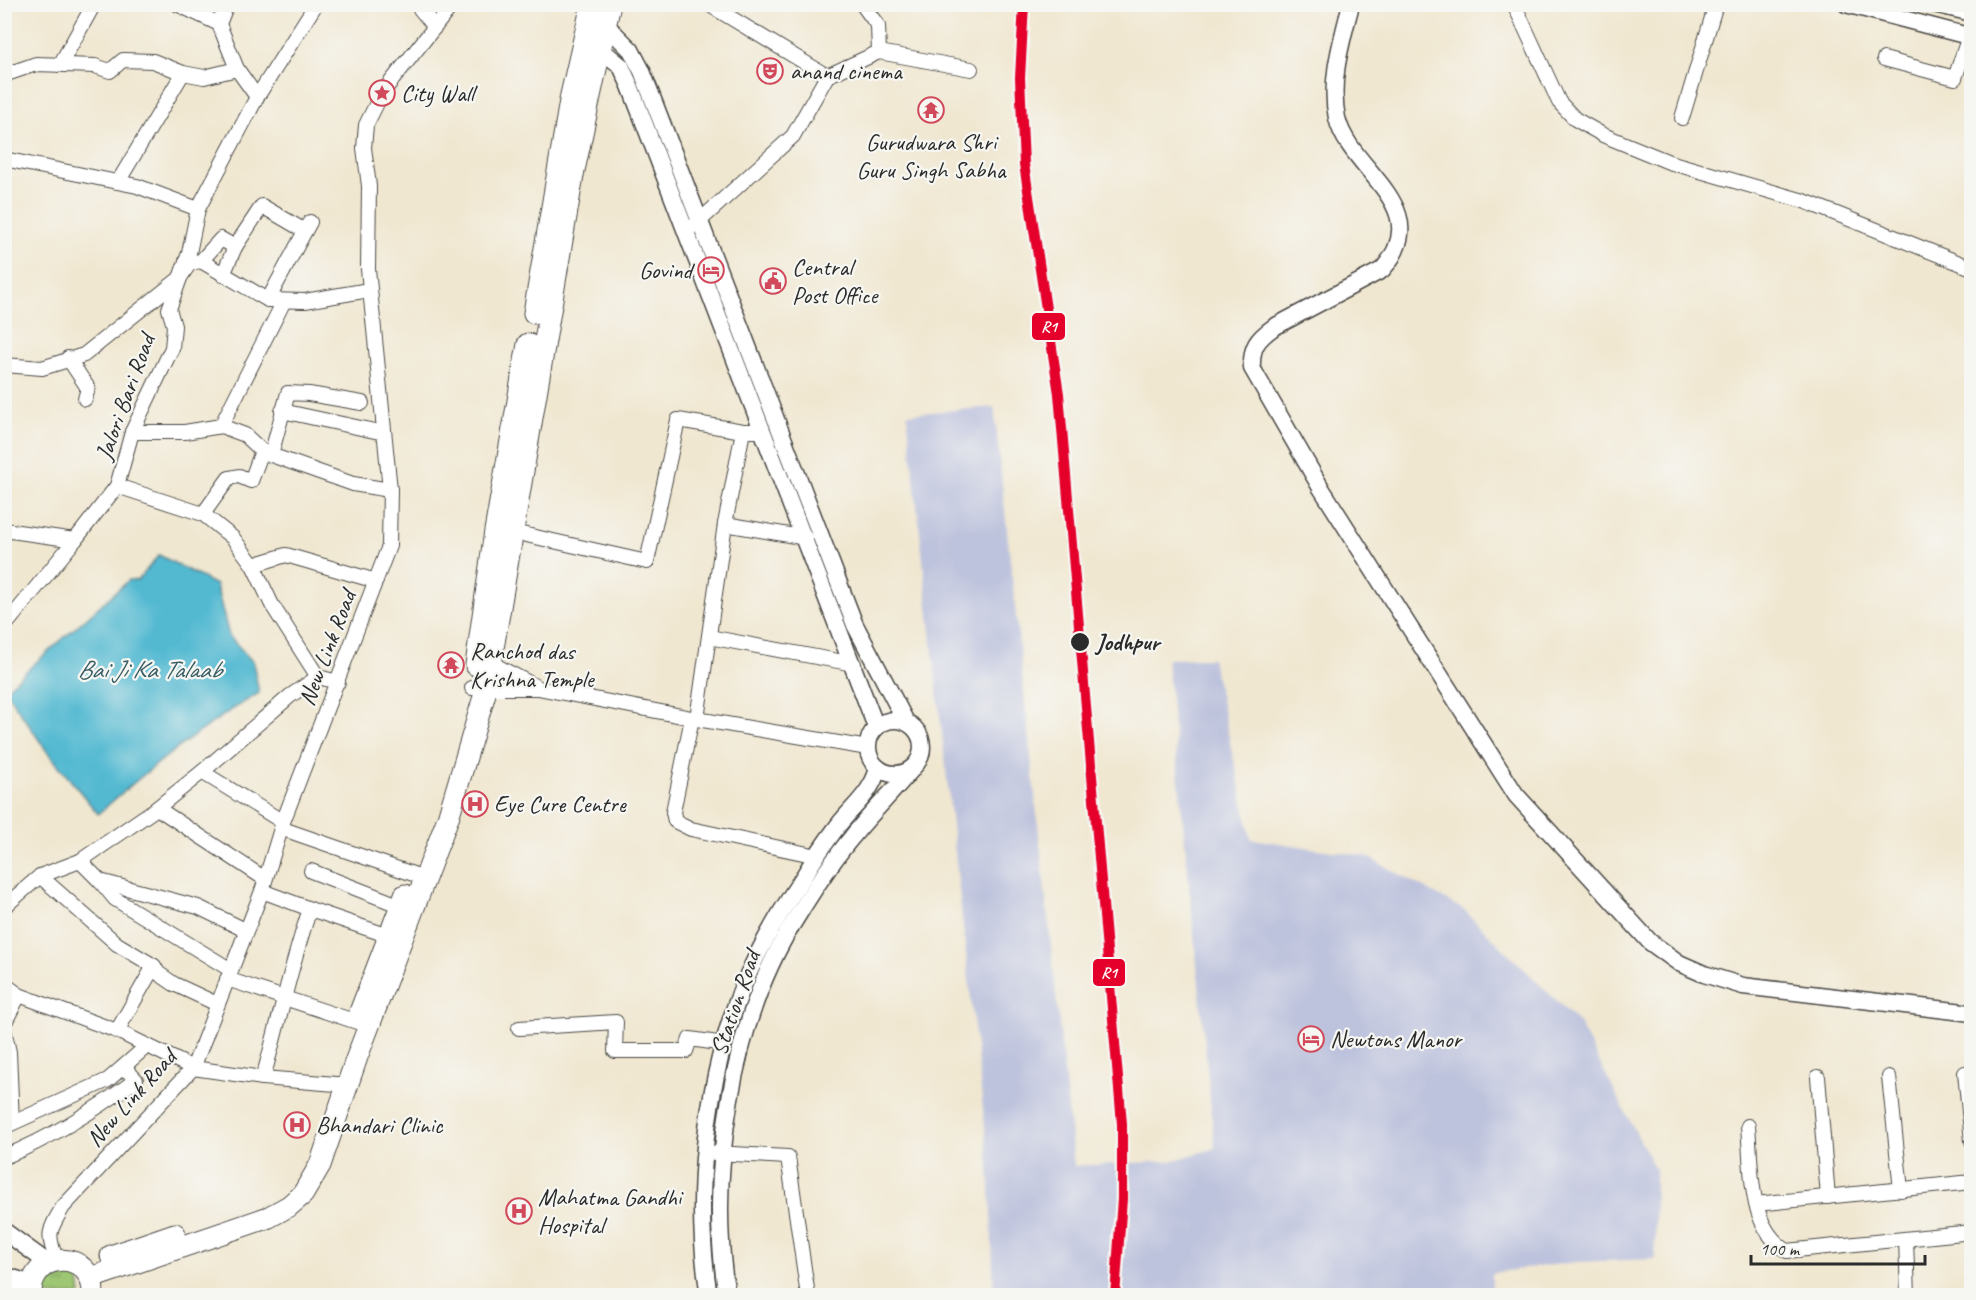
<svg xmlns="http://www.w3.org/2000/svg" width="1976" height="1300" viewBox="0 0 1976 1300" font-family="Caveat,sans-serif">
  <defs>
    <pattern id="grass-tufts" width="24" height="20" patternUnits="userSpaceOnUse" patternTransform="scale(1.5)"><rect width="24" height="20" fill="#9ec773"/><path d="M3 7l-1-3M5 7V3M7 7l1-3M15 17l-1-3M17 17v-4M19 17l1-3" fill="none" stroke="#81a25f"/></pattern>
  </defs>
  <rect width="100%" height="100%" fill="#f6f6f2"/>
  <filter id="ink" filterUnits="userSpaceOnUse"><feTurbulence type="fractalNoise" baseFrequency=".0167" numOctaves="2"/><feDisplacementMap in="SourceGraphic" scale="12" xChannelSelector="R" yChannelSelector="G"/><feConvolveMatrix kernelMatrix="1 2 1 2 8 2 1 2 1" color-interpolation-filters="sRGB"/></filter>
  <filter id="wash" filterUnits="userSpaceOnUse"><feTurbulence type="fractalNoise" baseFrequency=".008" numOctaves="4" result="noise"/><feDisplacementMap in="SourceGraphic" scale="24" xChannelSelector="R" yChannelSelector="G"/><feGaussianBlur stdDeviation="1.35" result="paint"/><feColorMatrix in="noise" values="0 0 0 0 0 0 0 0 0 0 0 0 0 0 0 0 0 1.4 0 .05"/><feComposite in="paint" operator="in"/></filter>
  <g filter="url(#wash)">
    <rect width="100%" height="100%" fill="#f0e7d0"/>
    <polygon fill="#bec3dd" points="994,407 1074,1166 1171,1161 1215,1148 1167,659 1212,658 1251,839 1366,856 1464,910 1579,1023 1655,1169 1655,1259 1576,1262 1492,1273 1492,1295 994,1295 989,1164 907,414"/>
    <polygon fill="url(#grass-tufts)" stroke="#64794f" stroke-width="1.5" points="65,1270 79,1280 81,1295 41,1296 41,1284 51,1272"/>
    <path fill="#53b9d1" stroke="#3f727e" stroke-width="1.5" d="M 159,555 L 216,585 L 229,636 L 253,662 L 259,693 C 201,727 148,769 98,814 L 46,750 L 5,690 L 129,580 L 138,580 Z"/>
  </g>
  <g filter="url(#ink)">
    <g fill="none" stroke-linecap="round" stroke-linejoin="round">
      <g stroke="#494744" stroke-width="16">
        <g id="minor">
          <polyline points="177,4 219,24"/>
          <polyline points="227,4 219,24 237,69"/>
          <polyline points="416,4 435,27"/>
          <polyline points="708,4 827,76"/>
          <polyline points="1514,4 1559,102 1575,119 1603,135 1669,162 1804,201 1972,268"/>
          <polyline points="879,52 971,69"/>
          <polyline points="1884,59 1955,78 1969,36"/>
          <polyline points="60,65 94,4"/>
          <polyline points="4,75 36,64 95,66 110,71 123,60 153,61 183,73 204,77 237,69 257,97"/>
          <polyline points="1682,118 1716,4"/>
          <polyline points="4,159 137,186 198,209"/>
          <polyline points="118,182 183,73"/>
          <polyline points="694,226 793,136 827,76 879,52 878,26 862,4"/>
          <polyline points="235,247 262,206 305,231 310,222"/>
          <polyline points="201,261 268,300 305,301 369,290"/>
          <polyline points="268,300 305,231"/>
          <polyline points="68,358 88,388 85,399"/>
          <polyline points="4,365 42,368 84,355 179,279 190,263 201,261 221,239 235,247 223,275"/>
          <polyline points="282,411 384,433"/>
          <polyline points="221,426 284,301"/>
          <polyline points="132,432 185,432 221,426 245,435 262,451 271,455 353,484 390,490"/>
          <polyline points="271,455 288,393 309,394 362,403"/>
          <polyline points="117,486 203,514 229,478 239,476 251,481 262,451"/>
          <polyline points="203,514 233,538 253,565 272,605 318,677"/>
          <polyline points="725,524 806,538"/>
          <polyline points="4,530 75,540 117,486 132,432 172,348 174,326 169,309 189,253 198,209 257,97 316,4"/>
          <polyline points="513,532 647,562 678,420 743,431 761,431"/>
          <polyline points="253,565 286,555 376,581"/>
          <polyline points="4,627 75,540"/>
          <polyline points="709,637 854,664"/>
          <polyline points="485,660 537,687"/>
          <polyline points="472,688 538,688 697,719 868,748"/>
          <polyline points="692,718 673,812 675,821 691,829 817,856"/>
          <polyline points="697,719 725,524 743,431"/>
          <polyline points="157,808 265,879"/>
          <polyline points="283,822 202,772 290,696 318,677 338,682"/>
          <polyline points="283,829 413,874"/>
          <polyline points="80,861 100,881 198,907 245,930"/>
          <polyline points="311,871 401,906"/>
          <polyline points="40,876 117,944 154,966 158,973 174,984 217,1004"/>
          <polyline points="100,881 115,899 231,970"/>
          <polyline points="262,891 310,909"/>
          <polyline points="4,907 40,876 80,861 157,808 202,772"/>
          <polyline points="227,979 357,1022"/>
          <polyline points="4,984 19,995 117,1031 193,1068 263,1078 348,1085"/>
          <polyline points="4,1024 19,995"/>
          <polyline points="519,1028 616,1022 615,1051 686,1051 690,1039 725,1044"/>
          <polyline points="4,1030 9,1052 12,1123"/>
          <polyline points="117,1031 154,966"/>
          <polyline points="1965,1073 1972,1141"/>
          <polyline points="1818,1077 1828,1197"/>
          <polyline points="1889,1077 1901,1190"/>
          <path d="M 263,1078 C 279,1022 291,964 310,909 L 389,936"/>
          <path d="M 1748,1126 C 1752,1168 1747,1226 1787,1251 L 1972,1232"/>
          <polyline points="4,1127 108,1080 147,1046"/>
          <polyline points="714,1153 788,1157 808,1296"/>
          <path d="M 4,1157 C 53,1137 94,1111 136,1080 L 124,1067"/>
          <polyline points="1756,1204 1972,1182"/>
          <polyline points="1906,1239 1908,1296"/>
          <path d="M 57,1260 C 46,1235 49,1230 63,1207 L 193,1068 L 262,891 L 283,822 L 389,546 L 390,490 L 368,269 L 369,186 L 364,148 L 366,125 L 382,93 L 453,4"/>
        </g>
      </g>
      <g stroke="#494744" stroke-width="19">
        <g id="tertiary">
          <path d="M 1351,4 C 1342,41 1329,80 1337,118 C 1349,171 1438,207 1382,270 L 1274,327 C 1257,339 1251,347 1252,368 L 1321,488 L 1516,795 L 1650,942 L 1679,963 L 1704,974 L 1743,986 L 1972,1013"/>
          <polyline points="1846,4 1972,37"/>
          <polyline points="1934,4 1972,13"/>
          <polyline points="599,18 631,50 642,71 855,625 906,722"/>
          <polyline points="592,42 621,66 630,86 876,727"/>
          <circle cx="895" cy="747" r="27"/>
          <polyline points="4,1231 48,1263"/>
          <polyline points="4,1275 32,1284"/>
          <path d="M 709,1296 C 693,1197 705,1084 741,991 C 757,951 780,912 804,876 C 814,859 825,843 837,827 C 852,807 872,793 878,768"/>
          <path d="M 727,1296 C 707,1175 731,1019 798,915 C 814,889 832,861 852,837 C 871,813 893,792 912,769"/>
        </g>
      </g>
      <g stroke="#494744" stroke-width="23">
        <g id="primary">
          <polyline points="534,313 571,95 592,4"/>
          <polyline points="476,665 495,531 528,344"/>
          <polyline points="360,1012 405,895"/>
          <polyline points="111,1256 175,1234"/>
          <polyline points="91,1278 269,1217 289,1206 303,1194 320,1165 357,1057 448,818 486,690 573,175 610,4"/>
          <polyline points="4,1290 31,1289"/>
          <path d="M 31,1296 C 29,1249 95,1248 93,1296"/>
        </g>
      </g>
      <use href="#minor" stroke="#fff" stroke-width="14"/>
      <use href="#tertiary" stroke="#fff" stroke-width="16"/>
      <use href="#primary" stroke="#fff" stroke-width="21"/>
      <g stroke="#f6f6f2" stroke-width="15">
        <polyline id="rail-1" points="1024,4 1020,78 1024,164 1059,394 1122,1124 1122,1199 1115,1296"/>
      </g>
      <use href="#rail-1" stroke="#e4002b" stroke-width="10"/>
    </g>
  </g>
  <defs>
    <g id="theatre-ring" transform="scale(1.35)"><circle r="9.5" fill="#f6f6f2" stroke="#d1495b" stroke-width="1.5"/><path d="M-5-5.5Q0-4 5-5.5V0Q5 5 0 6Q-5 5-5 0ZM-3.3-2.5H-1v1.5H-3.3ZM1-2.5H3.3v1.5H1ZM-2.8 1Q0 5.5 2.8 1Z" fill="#d1495b"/></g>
    <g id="sight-ring" transform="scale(1.35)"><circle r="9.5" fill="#f6f6f2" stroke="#d1495b" stroke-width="1.5"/><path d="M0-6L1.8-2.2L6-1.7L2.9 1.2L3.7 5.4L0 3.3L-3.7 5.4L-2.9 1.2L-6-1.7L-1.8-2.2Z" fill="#d1495b"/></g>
    <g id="temple-ring" transform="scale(1.35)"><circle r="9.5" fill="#f6f6f2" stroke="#d1495b" stroke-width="1.5"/><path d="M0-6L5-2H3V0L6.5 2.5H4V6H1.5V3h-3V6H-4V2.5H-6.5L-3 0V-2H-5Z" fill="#d1495b"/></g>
    <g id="hotel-ring" transform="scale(1.35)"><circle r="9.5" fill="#f6f6f2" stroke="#d1495b" stroke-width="1.5"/><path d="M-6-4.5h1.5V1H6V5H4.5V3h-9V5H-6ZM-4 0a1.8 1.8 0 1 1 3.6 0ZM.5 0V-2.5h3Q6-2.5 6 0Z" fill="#d1495b"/></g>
    <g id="civic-ring" transform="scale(1.35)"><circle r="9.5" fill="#f6f6f2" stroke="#d1495b" stroke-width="1.5"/><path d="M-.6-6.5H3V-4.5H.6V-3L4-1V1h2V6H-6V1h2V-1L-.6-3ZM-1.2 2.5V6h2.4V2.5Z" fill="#d1495b"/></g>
    <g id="hospital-ring" transform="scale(1.35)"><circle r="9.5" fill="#f6f6f2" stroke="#d1495b" stroke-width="1.5"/><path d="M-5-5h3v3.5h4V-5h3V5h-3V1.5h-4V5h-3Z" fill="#d1495b"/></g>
  </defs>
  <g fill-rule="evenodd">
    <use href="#theatre-ring" x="770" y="71"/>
    <use href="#sight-ring" x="382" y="93"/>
    <use href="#temple-ring" x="931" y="110"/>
    <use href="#hotel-ring" x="711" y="270"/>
    <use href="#civic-ring" x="773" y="281"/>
    <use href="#temple-ring" x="451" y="665"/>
    <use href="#hospital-ring" x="475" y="804"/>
    <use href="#hotel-ring" x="1311" y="1039"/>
    <use href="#hospital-ring" x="297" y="1125"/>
    <use href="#hospital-ring" x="519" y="1211"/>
  </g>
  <circle fill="#2b2b2b" stroke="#f6f6f2" stroke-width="2" cx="1080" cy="642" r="10"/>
  <g text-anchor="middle" stroke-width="4.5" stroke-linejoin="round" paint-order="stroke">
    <g font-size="24" fill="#2b2b2b" stroke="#f6f6f2" text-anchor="start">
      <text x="790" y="79">anand cinema</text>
      <text x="401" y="101">City Wall</text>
      <text x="931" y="150" text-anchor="middle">Gurudwara Shri<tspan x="931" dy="28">Guru Singh Sabha</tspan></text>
      <text x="792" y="275">Central<tspan x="792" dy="28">Post Office</tspan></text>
      <text x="692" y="278" text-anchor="end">Govind</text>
      <text x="470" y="659">Ranchod das<tspan x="470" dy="28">Krishna Temple</tspan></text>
      <text x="494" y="812">Eye Cure Centre</text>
      <text x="1330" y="1047">Newtons Manor</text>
      <text x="316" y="1133">Bhandari Clinic</text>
      <text x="538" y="1205">Mahatma Gandhi<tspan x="538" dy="28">Hospital</tspan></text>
    </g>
    <g font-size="24" fill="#2b2b2b" stroke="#f6f6f2">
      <text transform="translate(125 397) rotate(-70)" y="8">Jalori Bari Road</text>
      <text transform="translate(327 648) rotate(-69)" y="8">New Link Road</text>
      <text transform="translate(735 1003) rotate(-71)" y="8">Station Road</text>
      <text transform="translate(131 1098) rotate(-48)" y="8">New Link Road</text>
    </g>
    <g font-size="24" font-weight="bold" fill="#2b2b2b" stroke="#f6f6f2" text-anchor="start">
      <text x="1096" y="650">Jodhpur</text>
    </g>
    <g font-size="26" font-style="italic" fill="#395d65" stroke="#f6f6f2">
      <text x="149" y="678">Bai Ji Ka Talaab</text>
    </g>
  </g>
  <g stroke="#f6f6f2" stroke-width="2">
    <rect x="1031" y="312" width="35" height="29" rx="6" fill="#e4002b"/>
    <rect x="1092" y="958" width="34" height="29" rx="6" fill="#e4002b"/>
  </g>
  <g font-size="16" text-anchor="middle" font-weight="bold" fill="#fff">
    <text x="1049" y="332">R1</text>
    <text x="1109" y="978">R1</text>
  </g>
  <rect width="1976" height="1300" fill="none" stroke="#f6f6f2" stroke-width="24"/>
  <path d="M1751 1255v9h174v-9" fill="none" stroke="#2b2b2b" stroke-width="3"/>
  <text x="1760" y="1255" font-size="18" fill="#2b2b2b" stroke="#f6f6f2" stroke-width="4.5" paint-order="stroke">100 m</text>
</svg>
